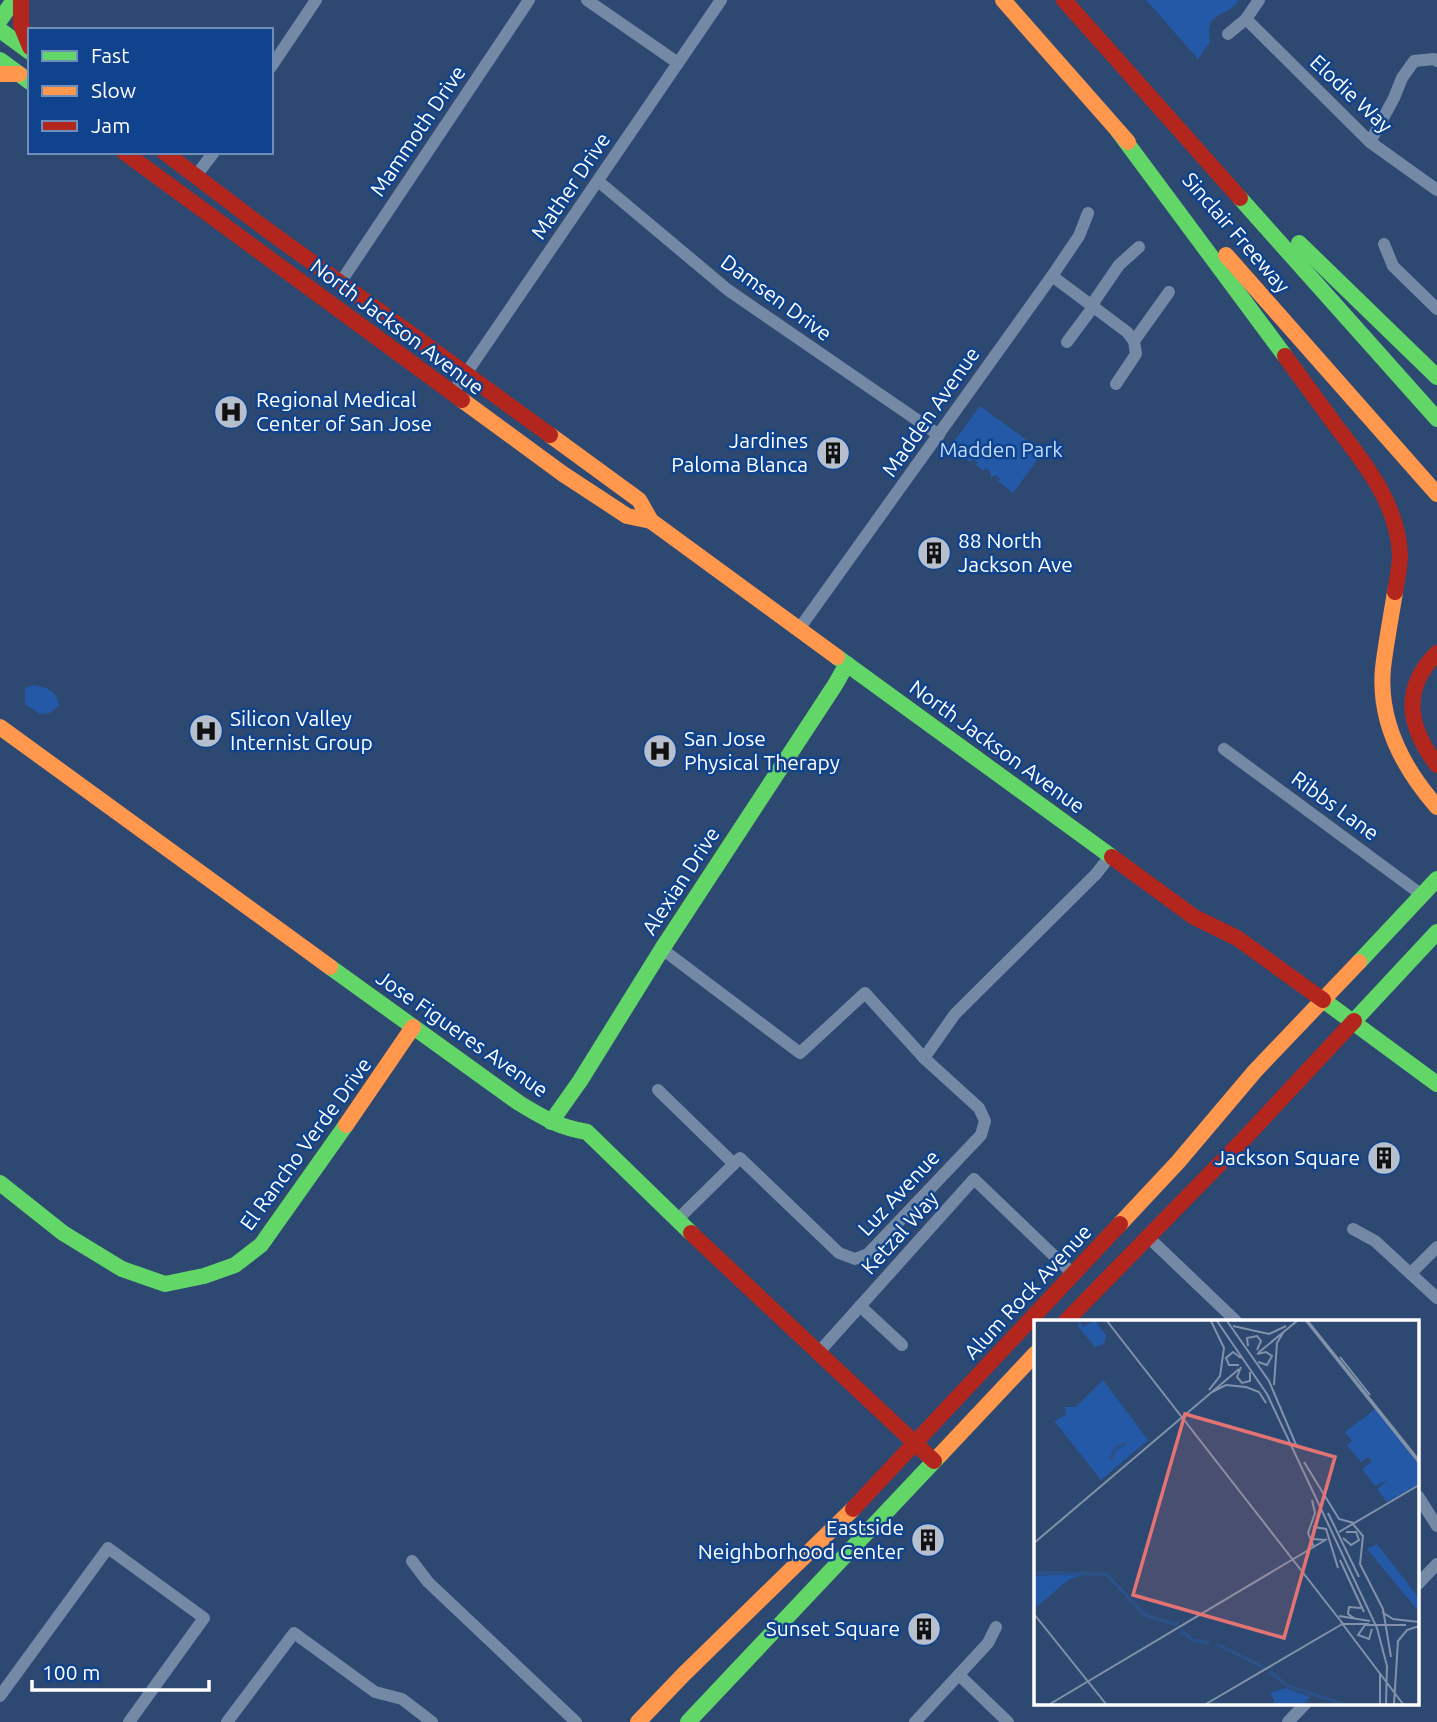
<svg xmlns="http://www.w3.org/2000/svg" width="1437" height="1722" viewBox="0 0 1437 1722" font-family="Ubuntu,sans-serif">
  <rect width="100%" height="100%" fill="#2d4971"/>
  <g fill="#2359a6">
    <path d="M 1146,0 L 1239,0 C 1225,21 1205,7 1210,42 L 1198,59 Z"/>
    <polygon points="980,406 1043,452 1013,493 998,481 1000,479 995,475 992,477 990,475 991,472 986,468 984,471 976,465 978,463 973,459 971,462 950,447"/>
    <path d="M 33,685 C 46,687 56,690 59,705 L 50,713 L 40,714 L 25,704 L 25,688 Z"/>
  </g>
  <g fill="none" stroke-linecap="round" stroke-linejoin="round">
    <g stroke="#7489a5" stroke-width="12">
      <polyline points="587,0 678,63"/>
      <polyline points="1246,19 1370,142 1437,190"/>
      <polyline points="1228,34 1246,19 1259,0"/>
      <polyline points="271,67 316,0"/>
      <polyline points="1370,142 1394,98 1402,78 1414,61 1434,59 1437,61"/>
      <polyline points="195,177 214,152"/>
      <polyline points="598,181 728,290 939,435"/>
      <polyline points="1384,244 1393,266 1437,309"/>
      <polyline points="1052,276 1127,332 1134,341 1136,354 1116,384"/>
      <polyline points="340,283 529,0"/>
      <polyline points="1134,341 1169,292"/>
      <polyline points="1067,342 1093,307 1095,300 1119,265 1139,247"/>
      <polyline points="452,394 721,0"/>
      <polyline points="799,629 1052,276 1079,236 1088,213"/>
      <polyline points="1224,749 1422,895"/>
      <polyline points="662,949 800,1053 865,993 924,1058"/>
      <polyline points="658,1090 734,1164"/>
      <polyline points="677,1220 740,1158 839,1253 855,1259 868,1254 981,1135 985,1121 979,1108 924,1058 955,1014 1096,874 1111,855"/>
      <polyline points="1353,1229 1375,1241 1437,1298"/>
      <polyline points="1147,1236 1236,1321"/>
      <polyline points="1411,1273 1437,1247"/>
      <polyline points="860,1306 902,1345"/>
      <polyline points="819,1352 974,1179 1073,1274"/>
      <polyline points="1418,1496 1437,1526"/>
      <polyline points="412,1561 428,1582 576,1722"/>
      <polyline points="1418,1584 1437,1564"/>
      <polyline points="959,1675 1008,1722"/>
      <polyline points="0,1696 108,1548 204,1618 129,1722"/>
      <polyline points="227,1722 294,1633 375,1692 402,1699 432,1722"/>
      <polyline points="915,1722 988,1643 996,1627"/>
      <polyline points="1288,1722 1306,1703"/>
    </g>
    <g stroke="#63d668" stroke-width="16">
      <polyline points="0,20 14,0"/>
      <polyline points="0,30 30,52"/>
      <polyline points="0,60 30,82"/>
      <polyline points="1118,131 1285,356"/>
      <polyline points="1240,198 1437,419"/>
      <polyline points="1299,243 1437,377"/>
      <polyline points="837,657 1112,857"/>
      <polyline points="1359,962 1437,879"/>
      <path d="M 330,967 L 519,1103 C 544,1118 558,1127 587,1132 L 691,1233"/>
      <polyline points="1323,1000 1437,1084"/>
      <polyline points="1354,1021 1437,932"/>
      <polyline points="551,1122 580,1081 662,949 835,685 847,664"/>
      <polyline points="0,1183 63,1233 122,1269 165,1284 204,1276 235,1265 261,1245 346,1125"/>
      <polyline points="688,1722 940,1455"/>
    </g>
    <g stroke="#ff974d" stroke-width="16">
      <polyline points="1003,0 1128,142"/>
      <polyline points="0,74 19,74"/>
      <polyline points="1226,255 1437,494"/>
      <polyline points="462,400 563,474 627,516 651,521"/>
      <polyline points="550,435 639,500 651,521 837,657"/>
      <path d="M 1395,592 C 1391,617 1386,643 1383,668 C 1378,721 1403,768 1437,807"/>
      <polyline points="0,727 330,967"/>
      <polyline points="346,1125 413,1027"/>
      <polyline points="1120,1224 1178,1162 1255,1071 1359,962"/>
      <polyline points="940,1455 1036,1353"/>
      <polyline points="638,1722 684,1674 853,1509"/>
    </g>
    <g stroke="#b3261e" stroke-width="16">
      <polyline points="21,0 21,25 30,47"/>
      <polyline points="1064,0 1240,198"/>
      <polyline points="124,152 462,400"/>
      <polyline points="164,152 255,221 550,435"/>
      <path d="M 1285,356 C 1302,379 1319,403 1336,426 C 1365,464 1398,504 1400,555 C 1400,567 1397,580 1395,592"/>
      <path d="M 1437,653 C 1401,689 1408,727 1437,765"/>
      <polyline points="1112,857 1194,917 1237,938 1323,1000"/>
      <polyline points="691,1233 934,1461"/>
      <polyline points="1066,1321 1243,1140 1354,1021"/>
      <polyline points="853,1509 1120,1224"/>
    </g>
  </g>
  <defs>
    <g id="hospital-disc" transform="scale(1.75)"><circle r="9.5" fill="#b6bfcd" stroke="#10438e"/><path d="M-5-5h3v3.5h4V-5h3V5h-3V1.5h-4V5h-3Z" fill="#111"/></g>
    <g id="building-disc" transform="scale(1.75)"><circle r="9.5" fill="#b6bfcd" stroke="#10438e"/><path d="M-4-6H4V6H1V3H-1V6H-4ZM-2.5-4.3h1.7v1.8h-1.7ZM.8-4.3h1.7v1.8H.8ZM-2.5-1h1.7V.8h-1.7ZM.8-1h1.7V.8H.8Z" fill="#111"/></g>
  </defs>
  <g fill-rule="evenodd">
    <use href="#hospital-disc" x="231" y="412"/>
    <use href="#building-disc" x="833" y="453"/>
    <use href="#building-disc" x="934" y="553"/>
    <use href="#hospital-disc" x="206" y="731"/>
    <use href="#hospital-disc" x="660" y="751"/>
    <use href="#building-disc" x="1384" y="1158"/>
    <use href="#building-disc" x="928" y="1540"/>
    <use href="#building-disc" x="924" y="1629"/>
  </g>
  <g text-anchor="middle" stroke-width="5" stroke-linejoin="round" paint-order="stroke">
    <g font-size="21" fill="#fff" stroke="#10438e">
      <text transform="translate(1351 94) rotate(43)" y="7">Elodie Way</text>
      <text transform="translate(418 131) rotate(-56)" y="7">Mammoth Drive</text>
      <text transform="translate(571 186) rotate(-56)" y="7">Mather Drive</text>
      <text transform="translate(1236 233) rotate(49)" y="7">Sinclair Freeway</text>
      <text transform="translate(776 298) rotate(36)" y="7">Damsen Drive</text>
      <text transform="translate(397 327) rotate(37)" y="7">North Jackson Avenue</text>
      <text transform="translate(931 412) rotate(-55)" y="7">Madden Avenue</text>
      <text transform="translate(997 747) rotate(36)" y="7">North Jackson Avenue</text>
      <text transform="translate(1335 806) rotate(36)" y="7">Ribbs Lane</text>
      <text transform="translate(681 881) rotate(-57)" y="7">Alexian Drive</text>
      <text transform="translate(462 1034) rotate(35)" y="7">Jose Figueres Avenue</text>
      <text transform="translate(306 1144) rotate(-54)" y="7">El Rancho Verde Drive</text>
      <text transform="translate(899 1193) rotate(-47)" y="7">Luz Avenue</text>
      <text transform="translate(900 1233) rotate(-48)" y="7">Ketzal Way</text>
      <text transform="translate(1028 1292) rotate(-47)" y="7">Alum Rock Avenue</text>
    </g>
    <g font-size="21" fill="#fff" stroke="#10438e" text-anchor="start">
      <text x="256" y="407">Regional Medical<tspan x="256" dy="24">Center of San Jose</tspan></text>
      <text x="808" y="448" text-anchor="end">Jardines<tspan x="808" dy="24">Paloma Blanca</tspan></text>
      <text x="958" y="548">88 North<tspan x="958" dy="24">Jackson Ave</tspan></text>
      <text x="230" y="726">Silicon Valley<tspan x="230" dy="24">Internist Group</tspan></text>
      <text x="684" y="746">San Jose<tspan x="684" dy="24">Physical Therapy</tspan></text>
      <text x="1360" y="1165" text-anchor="end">Jackson Square</text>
      <text x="904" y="1535" text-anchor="end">Eastside<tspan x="904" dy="24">Neighborhood Center</tspan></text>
      <text x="900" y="1636" text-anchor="end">Sunset Square</text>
    </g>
    <g font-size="21" fill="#c0dafd" stroke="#10438e">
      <text x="1001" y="457">Madden Park</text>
    </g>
  </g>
  <g transform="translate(1034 1320)">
    <rect width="385" height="385" fill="#2d4971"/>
    <path d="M 46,1 L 48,7 L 61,1 L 72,15 L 70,24 L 61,27 L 44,6 ZM 69,60 L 114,120 L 67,160 L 20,101 L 32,95 L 31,87 L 42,87 ZM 341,89 L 385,145 L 385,164 L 353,182 L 343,169 L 353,160 L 341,166 L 328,149 L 338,141 L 334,137 L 327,142 L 313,125 L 318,121 L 311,112 ZM 343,224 L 384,277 L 385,292 L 333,229 ZM 53,253 L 34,260 L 0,289 L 0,256 ZM 252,368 L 257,370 L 276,377 L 270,384 L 237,384 L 241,382 L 236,373 Z" fill="#2359a6"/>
    <path fill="none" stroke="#2b5188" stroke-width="3.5" d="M 76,140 L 82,128 L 92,123M 0,253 L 72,254 L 111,295 L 144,305M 147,310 L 158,320 L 176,323M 182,324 L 231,348M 235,351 L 254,366 L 309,384"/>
    <path fill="none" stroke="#8192aa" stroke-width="2" d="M 73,1 L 309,304M 183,1 L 233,74 L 343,308 L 353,346 L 352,384M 193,1 L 235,61 L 263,127M 272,1 L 385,143M 274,1 L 385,140M 199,6 L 235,14 L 252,6M 214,26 L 213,18 L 223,16 L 227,21 L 223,30M 224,33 L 263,1M 223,34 L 232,32 L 238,36 L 233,45 L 224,42M 306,37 L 336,75M 205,45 L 195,45 L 192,38 L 199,32 L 207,38M 207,47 L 203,57 L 208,63 L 216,61 L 216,52M 240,65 L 243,23 L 249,13M 175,70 L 186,56 L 190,28 L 177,1M 178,72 L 192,65 L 212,67 L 225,72 L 232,83M 270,142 L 305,199 L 320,203M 278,180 L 281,193 L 274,213 L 280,227M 294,193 L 325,257M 319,204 L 329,216 L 326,244 L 349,289 L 357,337M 305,212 L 385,165M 309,218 L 317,225 L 325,220 L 322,212 L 312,212M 291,220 L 279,219 L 280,207 L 292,209 L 304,248M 0,223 L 205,49M 306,240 L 330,292M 348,292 L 359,299 L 385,302M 0,294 L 72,384M 305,296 L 336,301M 320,298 L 314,294 L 315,287 L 327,288M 307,302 L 369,384M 309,304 L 335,304M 338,309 L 335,319 L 324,315 L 331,305 L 372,305M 16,384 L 293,219M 172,384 L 310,303M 346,384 L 346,353M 360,384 L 364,321 L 373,310 L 385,306"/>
    <path fill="#e47373" fill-opacity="0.15" stroke="#e47373" stroke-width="3.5" d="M 151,94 L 301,137 L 250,318 L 99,275 Z"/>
    <rect width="385" height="385" fill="none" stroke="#fff" stroke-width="3.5"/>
  </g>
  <rect x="28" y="28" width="245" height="126" fill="#10438e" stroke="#708ebb" stroke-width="2"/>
  <rect x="42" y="51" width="35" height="10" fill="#63d668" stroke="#708ebb" stroke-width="2"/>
  <text x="91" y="63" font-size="21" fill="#ffffff">Fast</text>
  <rect x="42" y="86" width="35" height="10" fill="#ff974d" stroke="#708ebb" stroke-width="2"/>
  <text x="91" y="98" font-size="21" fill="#ffffff">Slow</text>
  <rect x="42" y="121" width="35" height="10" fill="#b3261e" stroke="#708ebb" stroke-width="2"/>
  <text x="91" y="133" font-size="21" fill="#ffffff">Jam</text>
  <path d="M32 1680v10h177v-10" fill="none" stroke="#ffffff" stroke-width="3.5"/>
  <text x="42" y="1680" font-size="21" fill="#ffffff" stroke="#10438e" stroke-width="5" paint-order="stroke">100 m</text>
</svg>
